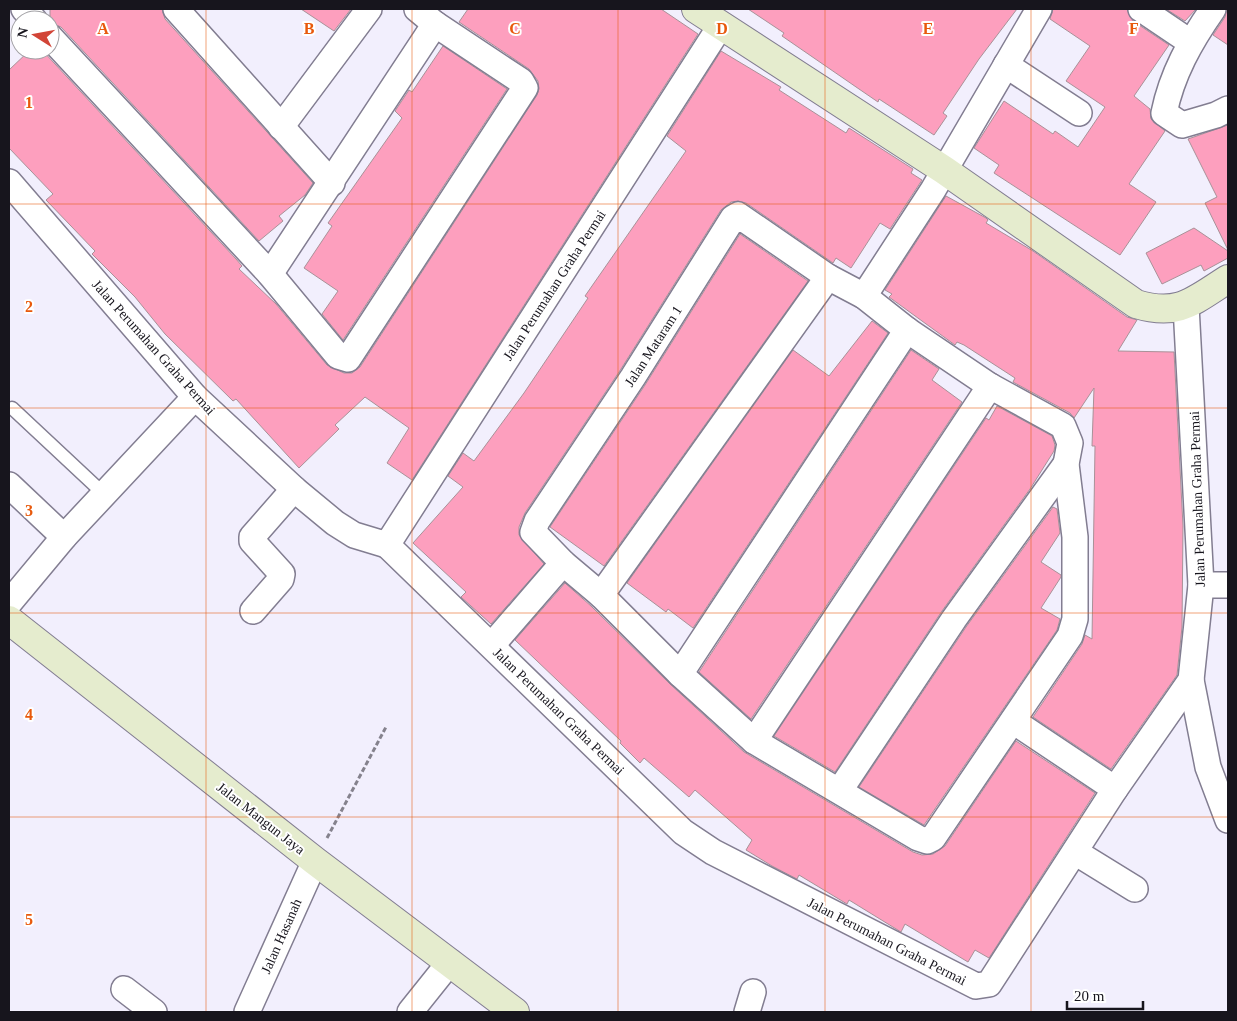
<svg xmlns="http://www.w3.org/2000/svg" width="1237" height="1021" viewBox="0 0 1237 1021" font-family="'Times New Roman',serif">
  <rect width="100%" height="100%" fill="#f2effd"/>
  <g fill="#fd9fbe" stroke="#a99198">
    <polygon points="50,9 162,9 165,19 313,183 305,195 279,216 283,221 259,241 61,27 50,23"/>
    <polygon points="301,9 351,9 334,31"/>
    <polygon points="468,9 661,9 698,34 412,480 387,463 409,428 365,397 335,425 339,429 299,468 236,399 233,401 165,334 135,297 92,254 95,251 46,200 53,194 9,148 9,70 30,50 42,50 236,259 242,266 239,269 276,304 327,365 344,373 352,373 360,367 537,95 539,89 538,81 529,69 459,22"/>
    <polygon points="748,9 1017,9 979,59 943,113 947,116 934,135 879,99 878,102 859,89 782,36 784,33"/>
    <polygon points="1053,9 1127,9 1133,21 1169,45 1134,96 1150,109 1151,119 1165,131 1129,184 1156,202 1120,255 994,173 999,165 974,148 1004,101 1053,134 1055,131 1078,147 1105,107 1066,81 1090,46 1050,19"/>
    <polygon points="1166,9 1196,9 1185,21"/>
    <polygon points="1227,9 1228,9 1228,45 1213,35 1225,17"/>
    <polygon points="443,46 507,89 343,340 322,314 338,291 304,268 332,226 328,223 402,118 395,111 409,90 412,92"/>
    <polygon points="721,51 781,87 779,90 846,133 849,128 913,169 911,173 922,180 890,229 880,223 851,268 836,258 833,263 746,203 738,201 731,202 721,210 621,369 525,513 519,527 519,535 544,564 491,624 461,597 466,592 413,543 463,487 448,476 463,453 474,461 524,393 588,298 585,296 686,151 667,136"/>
    <polygon points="1228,125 1228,250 1205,203 1217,197 1188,139"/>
    <polygon points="946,196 986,218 988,220 986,223 1033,251 1127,317 1137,320 1118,351 1174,352 1183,526 1182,627 1177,675 1111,769 1033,717 1082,644 1085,635 1092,639 1095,446 1092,446 1094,388 1074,418 1070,413 1013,382 1015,378 964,345 957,342 955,345 889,297 892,294 885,290"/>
    <polygon points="1194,228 1228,251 1228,258 1204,271 1201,265 1162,284 1146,253"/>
    <polygon points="740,234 808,281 604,566 550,527 645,385"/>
    <polygon points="872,321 888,333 693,628 668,609 666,612 627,583 793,350 829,376"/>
    <polygon points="911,350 939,369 932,380 962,402 751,719 699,672"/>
    <polygon points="997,406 1052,436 1055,445 1054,451 1030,489 942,611 835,772 774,736 986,418 989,420"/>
    <polygon points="1053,507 1057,509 1060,533 1041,562 1061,575 1061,577 1041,608 1060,619 1057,630 924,825 859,787 966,627"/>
    <polygon points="565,583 591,606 670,684 744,752 913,852 922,855 933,854 945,846 1016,741 1095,793 989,958 975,950 968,962 905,924 901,932 849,900 847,904 799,875 797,879 772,866 746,850 752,840 695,790 689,797 644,758 640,763 620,743 621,741 515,640"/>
  </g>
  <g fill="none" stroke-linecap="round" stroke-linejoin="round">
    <g stroke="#827d91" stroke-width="15">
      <polyline id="lane" points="12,408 104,494"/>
    </g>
    <g stroke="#827d91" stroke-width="28">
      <g id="street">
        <polyline points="24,9 34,20"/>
        <polyline points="176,9 332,183"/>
        <polyline points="1141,9 1190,42"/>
        <path d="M 1213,9 C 1190,42 1172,74 1164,113 L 1182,125 L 1216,115 L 1228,109"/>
        <polyline points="50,37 270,274 338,356 348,359 525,88 521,81 435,24 417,9"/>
        <polyline points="1006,65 1079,113"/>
        <polyline points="281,127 369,9"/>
        <polyline points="9,182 195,397 294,489 335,523 354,535 387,545 721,25"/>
        <polygon points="738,215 828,277 864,296 907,330 990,386 1063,426 1070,443 1066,464 1075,537 1075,619 1070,636 933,838 927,841 918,838 754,741 680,674 601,595 563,563 533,532 537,521 633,377 733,218"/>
        <polyline points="270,274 435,24"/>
        <polyline points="864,296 933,190 1039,9"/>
        <polyline points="9,485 64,537"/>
        <polyline points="387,545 683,832 713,852 976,986 989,984 1115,789 1191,680 1201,585 1186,306"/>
        <polyline points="1201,585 1228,585"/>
        <polyline points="601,595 828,277"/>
        <polyline points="9,603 64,537 195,397"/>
        <polyline points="253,611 281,579 282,574 252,541 252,537 294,489"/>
        <polyline points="492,645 563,563"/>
        <polyline points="680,674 907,330"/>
        <polyline points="1191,680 1208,767 1228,820"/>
        <polyline points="1013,721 1115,789"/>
        <polyline points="754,741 990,386"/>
        <polyline points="840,790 954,619 1066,464"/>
        <polyline points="1075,852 1135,889"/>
        <polyline points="124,989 154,1012"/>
        <polyline points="247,1012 315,861"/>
        <polyline points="410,1012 450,962"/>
        <polyline points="747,1012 753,992"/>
      </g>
    </g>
    <g stroke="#827d91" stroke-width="30">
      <g id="secondary">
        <path d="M 696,9 L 944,170 L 1136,304 C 1179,317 1193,301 1228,279"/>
        <polyline points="9,620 315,861 515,1012"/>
      </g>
    </g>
    <polyline stroke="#85828d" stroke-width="3" stroke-dasharray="5 2.5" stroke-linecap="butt" points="327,838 386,727"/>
    <use href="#lane" stroke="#fff" stroke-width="12"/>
    <use href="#street" stroke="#fff" stroke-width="25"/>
    <use href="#secondary" stroke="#e5ecce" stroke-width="28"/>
  </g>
  <path fill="none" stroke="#e8590c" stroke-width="1" stroke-opacity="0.55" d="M 206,9 L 206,1012M 412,9 L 412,1012M 618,9 L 618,1012M 825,9 L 825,1012M 1031,9 L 1031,1012M 9,204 L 1228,204M 9,408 L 1228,408M 9,613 L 1228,613M 9,817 L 1228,817"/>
  <g text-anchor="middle" stroke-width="4" stroke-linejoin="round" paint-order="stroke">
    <g font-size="14" fill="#17151d" stroke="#fff">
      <text transform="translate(554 285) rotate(-57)" y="5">Jalan Perumahan Graha Permai</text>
      <text transform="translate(653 346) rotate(-57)" y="5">Jalan Mataram 1</text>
      <text transform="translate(154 347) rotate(48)" y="5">Jalan Perumahan Graha Permai</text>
      <text transform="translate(1197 499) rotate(-92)" y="5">Jalan Perumahan Graha Permai</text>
      <text transform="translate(559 711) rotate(44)" y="5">Jalan Perumahan Graha Permai</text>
      <text transform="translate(261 818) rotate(38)" y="5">Jalan Mangun Jaya</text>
      <text transform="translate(281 936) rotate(-66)" y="5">Jalan Hasanah</text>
      <text transform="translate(887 941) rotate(27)" y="5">Jalan Perumahan Graha Permai</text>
    </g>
  </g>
  <g font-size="16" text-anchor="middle" font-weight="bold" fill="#e8590c" stroke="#fff" stroke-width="4" stroke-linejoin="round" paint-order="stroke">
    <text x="103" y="34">A</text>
    <text x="309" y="34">B</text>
    <text x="515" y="34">C</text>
    <text x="722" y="34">D</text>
    <text x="928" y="34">E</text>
    <text x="1134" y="34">F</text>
    <text x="29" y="108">1</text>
    <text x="29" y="312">2</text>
    <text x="29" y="516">3</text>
    <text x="29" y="720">4</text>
    <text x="29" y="925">5</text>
  </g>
  <rect width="1237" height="1021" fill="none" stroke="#17151d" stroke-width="20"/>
  <g transform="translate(35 35) rotate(281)"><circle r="24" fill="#ffffff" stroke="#a2a1a5"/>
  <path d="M0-4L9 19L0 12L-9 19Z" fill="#d24537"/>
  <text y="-8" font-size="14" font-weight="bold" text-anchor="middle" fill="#17151d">N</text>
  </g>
  <path d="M1067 1001v8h76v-8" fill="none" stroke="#17151d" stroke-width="2.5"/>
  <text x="1074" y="1001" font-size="15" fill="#17151d" stroke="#ffffff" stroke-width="4" paint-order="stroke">20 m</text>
</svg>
